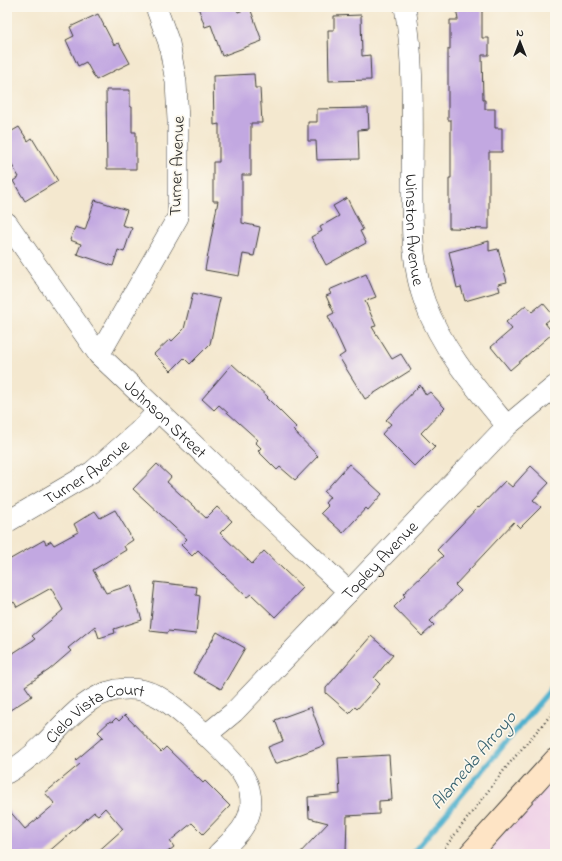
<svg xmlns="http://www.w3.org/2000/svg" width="562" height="861" viewBox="0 0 562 861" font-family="'Indie Flower',sans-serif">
  <rect width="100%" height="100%" fill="#fbf7ec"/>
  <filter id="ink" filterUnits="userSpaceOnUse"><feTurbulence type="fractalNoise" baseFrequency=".025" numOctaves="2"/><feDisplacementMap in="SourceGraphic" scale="8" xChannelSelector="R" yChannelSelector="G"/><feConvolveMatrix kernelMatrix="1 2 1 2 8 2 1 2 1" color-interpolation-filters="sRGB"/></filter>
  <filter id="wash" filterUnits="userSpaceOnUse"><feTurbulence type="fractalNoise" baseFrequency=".012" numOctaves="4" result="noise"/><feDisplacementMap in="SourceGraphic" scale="16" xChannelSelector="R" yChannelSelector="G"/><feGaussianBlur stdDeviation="0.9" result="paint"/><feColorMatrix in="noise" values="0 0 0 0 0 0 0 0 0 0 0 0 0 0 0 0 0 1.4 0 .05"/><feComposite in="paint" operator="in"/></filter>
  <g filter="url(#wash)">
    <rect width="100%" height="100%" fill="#f4e8cf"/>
    <polygon fill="#efd0e7" points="555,773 555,854 484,854"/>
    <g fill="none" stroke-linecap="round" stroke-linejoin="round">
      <polyline stroke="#4fb1ce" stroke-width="5.5" points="412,854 555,684"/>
    </g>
    <g id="blocks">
      <g fill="#c2a8e1">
        <polygon points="198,7 236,7 238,12 250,8 262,41 222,56 211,25 205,27"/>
        <polygon points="456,7 482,7 482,38 489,38 489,55 482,55 483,100 485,100 485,109 495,109 495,128 502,128 502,152 489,152 489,229 449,228 449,178 451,178 451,120 448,120 448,49 450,49 450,20 458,20"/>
        <polygon points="98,14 114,45 119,43 130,63 96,80 86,62 78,66 66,40 74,36 70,27"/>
        <polygon points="361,15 362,56 370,55 371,80 329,81 328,30 334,30 334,16"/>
        <polygon points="254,74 255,88 260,88 262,123 251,123 251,175 242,175 242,223 260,227 254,256 243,254 239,276 205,270 218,201 213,201 213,162 219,162 219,124 214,125 213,76"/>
        <polygon points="106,90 130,90 130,107 132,107 132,132 136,132 136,169 107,169"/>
        <polygon points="368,108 369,129 358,130 359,159 317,160 316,141 308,141 308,122 317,122 317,109"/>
        <polygon points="19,127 28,141 32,138 58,181 25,201 13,181 19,177 7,157 7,134"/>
        <polygon points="347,198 363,230 360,231 366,243 326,265 311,237 322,231 320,227 339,216 333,206"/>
        <polygon points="95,200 127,210 122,225 132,228 124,252 118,250 113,266 77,254 81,244 70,240 75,227 85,230"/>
        <polygon points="489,241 489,251 498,249 507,282 498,284 500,291 465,301 461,287 457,288 449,252"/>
        <polygon points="366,274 376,297 365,301 376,326 372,327 392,359 401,354 411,370 365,399 339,357 345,353 328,316 334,313 326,296 331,294 329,290"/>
        <polygon points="193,293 220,299 210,344 190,364 184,358 171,371 154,354 170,339 172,341 184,329"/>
        <polygon points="543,303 554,316 545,323 553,333 510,370 491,347 512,329 506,322 526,305 532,312"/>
        <polygon points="232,364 268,397 267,398 296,427 293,430 318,456 295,480 280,467 277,470 258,451 261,448 255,442 258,440 219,405 214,410 202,399"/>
        <polygon points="420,385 426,395 430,392 445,408 421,433 435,447 415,467 382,434 391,424 386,420"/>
        <polygon points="157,464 171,477 167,482 206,518 217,507 232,521 220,533 252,564 264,551 303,588 275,617 251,594 247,597 198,550 192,556 181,545 187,539 133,489"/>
        <polygon points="349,464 382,494 368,510 366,508 343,533 321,513 328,506 325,503 330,497 324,492"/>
        <polygon points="531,466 549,483 533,500 541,507 520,528 514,522 455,585 461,591 430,621 434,625 422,636 394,607 405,596 403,594 443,556 437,550 478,507 479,508 505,481 512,487"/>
        <polygon points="115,510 133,540 124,546 126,550 93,570 106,593 131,585 142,620 114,629 115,633 99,638 95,626 68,648 71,651 49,670 25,686 32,696 7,712 7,657 35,639 32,636 63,610 51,588 17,607 14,602 7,607 7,561 44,540 46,544 51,541 54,545 78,532 74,524 95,511 100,518"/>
        <polygon points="155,582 197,587 196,595 200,596 196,634 168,631 167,633 150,631"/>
        <polygon points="217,632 245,648 221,689 193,673"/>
        <polygon points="371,636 393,655 374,678 380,684 357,709 355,707 349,713 326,693 326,688"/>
        <polygon points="311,707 325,745 275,764 268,747 283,741 275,720"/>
        <polygon points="125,715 161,752 166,747 203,783 205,781 230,806 203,834 192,823 170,841 174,847 165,854 95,854 123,829 105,808 98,815 94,812 46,854 7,854 7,808 25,829 55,804 45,793 80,764 76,760 103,737 98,732 110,721 112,722 116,718 119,721"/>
        <polygon points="389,755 392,800 379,801 379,814 347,816 346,854 299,854 328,823 309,818 308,797 340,794 338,758"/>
      </g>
    </g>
  </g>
  <g filter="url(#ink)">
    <use href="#blocks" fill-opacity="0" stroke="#3c3b37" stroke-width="1"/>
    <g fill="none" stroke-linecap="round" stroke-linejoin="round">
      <g stroke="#3c3b37" stroke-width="22">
        <g id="street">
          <path id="s1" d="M 405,7 C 415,66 412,132 412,192 C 412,229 412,268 425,303 C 443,351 475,387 507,426"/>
          <path id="s2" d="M 7,223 L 99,355 L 349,592"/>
          <polyline points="99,355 178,217 178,121 176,82 169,43 156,7"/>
          <path id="s3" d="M 7,522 L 92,472 L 138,432 L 158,411"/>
          <path id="s4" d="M 205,736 L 234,712 L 507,426 L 555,386"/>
          <path id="s5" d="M 7,773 C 21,765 34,754 45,743 C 66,722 85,696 116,690 C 129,688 144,689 155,695 C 175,704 236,760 245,779 C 250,787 251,796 251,805 C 249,827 232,840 218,854"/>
        </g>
      </g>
      <g stroke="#3c3b37" stroke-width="24">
        <polyline id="secondary" points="470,854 555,760"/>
      </g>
      <polyline stroke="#3c3b37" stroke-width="2.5" stroke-dasharray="1 3" stroke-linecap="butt" points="440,854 508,765 555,710"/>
      <use href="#street" stroke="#fff" stroke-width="21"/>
      <use href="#secondary" stroke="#fee4c5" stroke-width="22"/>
    </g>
  </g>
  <g text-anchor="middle" stroke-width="3.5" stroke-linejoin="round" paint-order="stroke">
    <g font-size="17" fill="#1c1c1c" stroke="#fbf7ec">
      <text transform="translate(176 166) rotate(-88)" y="6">Turner Avenue</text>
      <text dy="6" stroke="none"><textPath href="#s1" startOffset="223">Winston Avenue</textPath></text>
      <text dy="6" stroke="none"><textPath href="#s2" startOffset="253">Johnson Street</textPath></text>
      <text dy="6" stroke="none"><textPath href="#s3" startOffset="94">Turner Avenue</textPath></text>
      <text dy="6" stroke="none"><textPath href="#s4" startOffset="248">Topley Avenue</textPath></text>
      <text dy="6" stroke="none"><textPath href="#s5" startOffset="110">Cielo Vista Court</textPath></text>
    </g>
    <g font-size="18" font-style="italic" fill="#335f6c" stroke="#fbf7ec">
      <text transform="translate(473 760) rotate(-50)" y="6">Alameda Arroyo</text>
    </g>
  </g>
  <rect width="562" height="861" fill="none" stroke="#fbf7ec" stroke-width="24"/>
  <g transform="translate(520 42)" stroke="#fbf7ec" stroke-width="3" paint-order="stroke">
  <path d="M0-3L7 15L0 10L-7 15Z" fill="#1c1c1c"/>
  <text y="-6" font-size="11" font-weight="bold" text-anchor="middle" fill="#1c1c1c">N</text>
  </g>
</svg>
